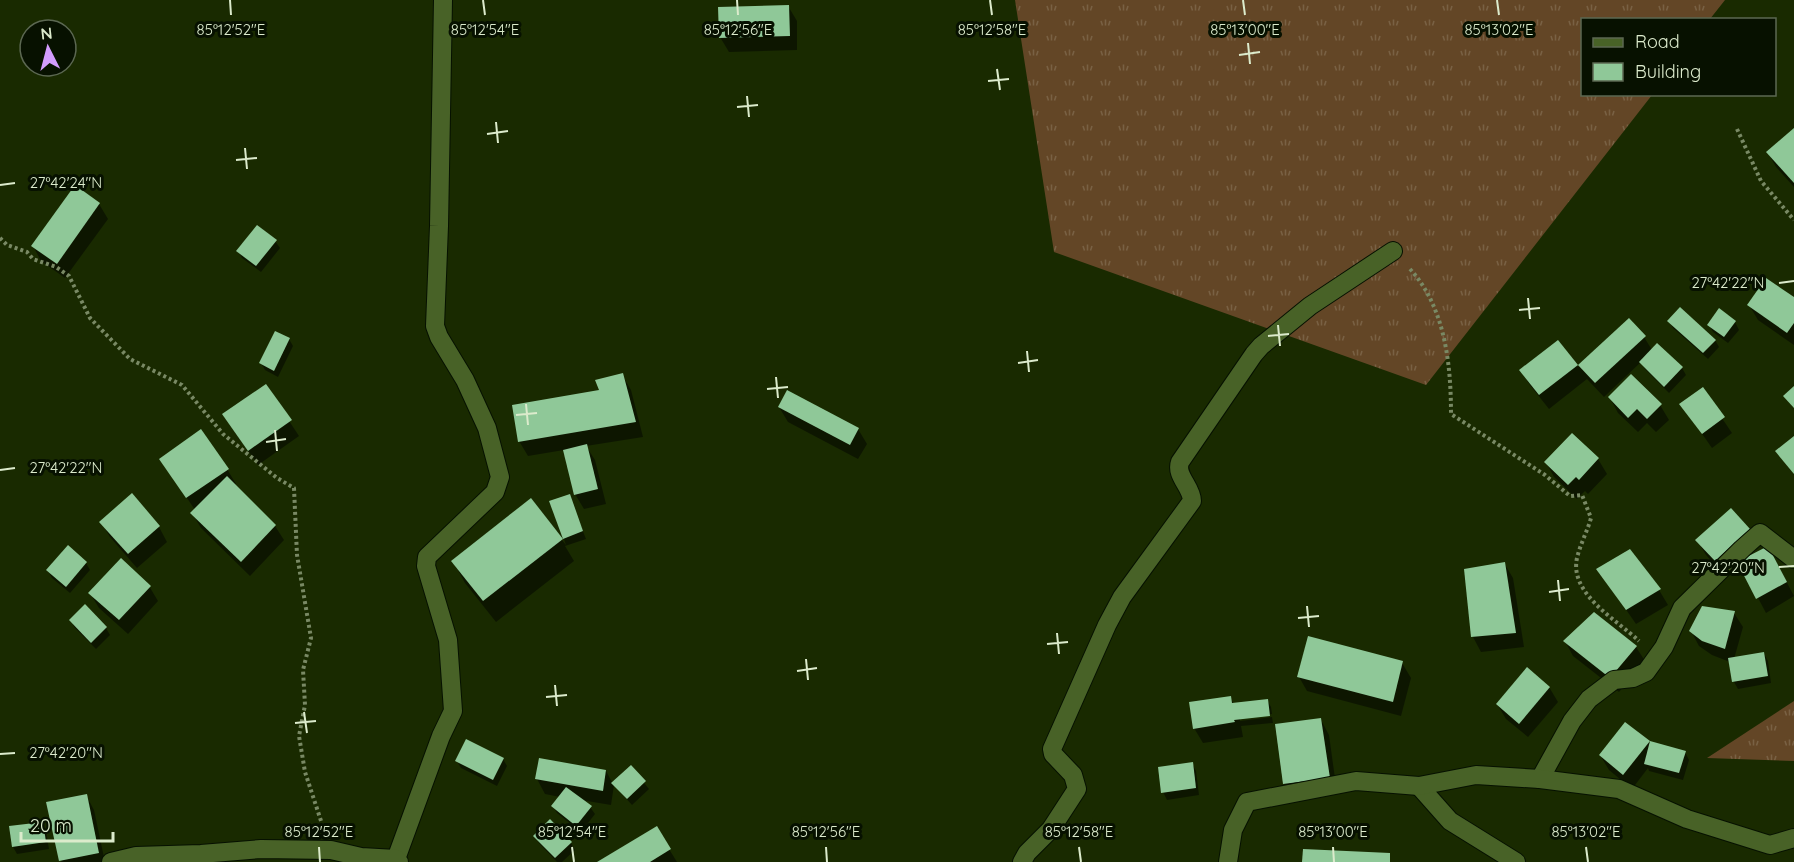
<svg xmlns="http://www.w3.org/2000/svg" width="1794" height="862" viewBox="0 0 1794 862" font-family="Quicksand,sans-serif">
  <defs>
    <pattern id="grass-tufts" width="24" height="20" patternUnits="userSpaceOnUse" patternTransform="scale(1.5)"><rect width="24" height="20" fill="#634626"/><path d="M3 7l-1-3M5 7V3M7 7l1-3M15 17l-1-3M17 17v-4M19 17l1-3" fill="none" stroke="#796144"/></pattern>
  </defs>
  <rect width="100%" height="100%" fill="#192a00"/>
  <g fill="url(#grass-tufts)">
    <polygon points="1015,0 1725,0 1710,19 1582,20 1582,94 1652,95 1426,385 1054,252"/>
    <polygon points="1794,701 1794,761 1707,758"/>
  </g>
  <g fill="#0007">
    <polygon points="788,6 797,21 797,50 729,52 720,37"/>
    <polygon points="1794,130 1794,187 1776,167 1768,153"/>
    <polygon points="75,187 99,204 108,219 65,278 41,261 33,246"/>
    <polygon points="275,241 280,248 261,272 242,258 238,251"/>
    <polygon points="1794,299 1794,345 1758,320 1749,305"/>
    <polygon points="1720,310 1735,322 1739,330 1728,343 1713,332 1709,325"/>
    <polygon points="1629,320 1644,337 1652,350 1682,368 1686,375 1669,393 1645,369 1641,362 1604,397 1587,379 1549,409 1530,385 1521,371 1558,342 1578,367"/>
    <polygon points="1669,321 1715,340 1719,347 1708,359 1673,328"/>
    <polygon points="289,339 293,346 278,377 265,370 261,363"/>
    <polygon points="622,375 631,390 643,437 586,446 595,460 606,504 584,509 575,494 564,450 528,456 519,441"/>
    <polygon points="266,386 299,436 258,465 233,429"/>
    <polygon points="1702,389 1732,433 1712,448 1681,404"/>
    <polygon points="1610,398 1660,405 1669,420 1656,432 1647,423 1638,432 1618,413"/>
    <polygon points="779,407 858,429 867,444 858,459 788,422"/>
    <polygon points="1572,435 1598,459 1607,474 1588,494 1585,491 1577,499 1554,477 1546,462"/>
    <polygon points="161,459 227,469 236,484 234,485 275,526 284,540 250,576 201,528 192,513 195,510"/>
    <polygon points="132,495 159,527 167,542 137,568 110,537 101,522"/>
    <polygon points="569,496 586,539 565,546 574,561 496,622 465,583 453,561 530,501 566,545 551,502"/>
    <polygon points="1731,510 1749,530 1758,545 1739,562 1776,562 1794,596 1766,613 1739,562 1724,575 1706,555 1697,540"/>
    <polygon points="1629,551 1659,590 1668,605 1636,624 1598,569"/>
    <polygon points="86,563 90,570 70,593 52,578 48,571"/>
    <polygon points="1504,563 1513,578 1524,647 1481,652 1473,637 1466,571"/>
    <polygon points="149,586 158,601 128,634 99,608 90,593"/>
    <polygon points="85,606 106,628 110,635 96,649 75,628 71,621"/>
    <polygon points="1734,613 1743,627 1734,659 1764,654 1768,661 1771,683 1738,689 1734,682 1730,662 1712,655 1699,646 1691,631"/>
    <polygon points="1565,641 1636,647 1645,661 1619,692 1573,656"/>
    <polygon points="1402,663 1411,678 1401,716 1307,691 1299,677"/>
    <polygon points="1549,687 1558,702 1528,737 1506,719 1497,704"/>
    <polygon points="1230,698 1234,704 1267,700 1271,707 1272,714 1240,718 1240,721 1272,717 1273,723 1241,726 1243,737 1203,743 1194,728"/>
    <polygon points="1321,720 1329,735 1337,793 1293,799 1284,784"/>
    <polygon points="1649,742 1651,745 1685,752 1689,760 1683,780 1649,771 1648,768 1632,789 1609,770 1600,755"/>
    <polygon points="503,759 507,766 497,786 461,768 457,761"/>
    <polygon points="1192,764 1196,771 1199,795 1167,800 1163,792"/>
    <polygon points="631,767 649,789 632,805 614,785 611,805 581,800 590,807 595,814 581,832 557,813 553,806 560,797 545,794 537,779 606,771 613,784"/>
    <polygon points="86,795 94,810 105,862 61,862"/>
    <polygon points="42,824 46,831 49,849 17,854 13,847"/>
    <polygon points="656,828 677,862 600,862"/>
    <polygon points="535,836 571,843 575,850 562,862 557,862 539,843"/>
  </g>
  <g fill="#8fc898">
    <polygon points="789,5 790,36 719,38 718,7"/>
    <polygon points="1794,128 1794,183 1766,152"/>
    <polygon points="75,185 100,203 57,264 31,246"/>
    <polygon points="257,225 277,240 256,266 236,251"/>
    <polygon points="1766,278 1794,297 1794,323 1787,333 1747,305"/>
    <polygon points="1680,307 1716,340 1703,353 1667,321"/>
    <polygon points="1719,308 1736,321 1724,337 1707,325"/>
    <polygon points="1629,318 1646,336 1595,383 1578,365"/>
    <polygon points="275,331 290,338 274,371 259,363"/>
    <polygon points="1558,340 1578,365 1539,395 1519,370"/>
    <polygon points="1657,343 1683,367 1664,387 1639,362"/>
    <polygon points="623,373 636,422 518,442 512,405 599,390 595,380"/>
    <polygon points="1631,374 1662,404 1647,419 1637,409 1628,418 1608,397"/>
    <polygon points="266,384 292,420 248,451 222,414"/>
    <polygon points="1794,386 1794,408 1783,396"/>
    <polygon points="1703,387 1725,417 1702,434 1679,404"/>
    <polygon points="787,390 859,428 850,445 778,407"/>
    <polygon points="201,429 229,469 186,498 159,459"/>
    <polygon points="1572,433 1599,458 1579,480 1576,477 1568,485 1544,462"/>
    <polygon points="1794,436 1794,474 1775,451"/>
    <polygon points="587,444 598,489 574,495 563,450"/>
    <polygon points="227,476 276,525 241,562 190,513"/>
    <polygon points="132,493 160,526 128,554 99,522"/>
    <polygon points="570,494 583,531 563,539 549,501"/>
    <polygon points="531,498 563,539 483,601 451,561"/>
    <polygon points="1731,508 1750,529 1715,561 1695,540"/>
    <polygon points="68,545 87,562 66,587 46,570"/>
    <polygon points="1768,546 1787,582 1756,599 1737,562"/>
    <polygon points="1630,549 1661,589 1626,610 1596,569"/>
    <polygon points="121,558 151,586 119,620 88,593"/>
    <polygon points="1505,562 1516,633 1471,637 1464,569"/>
    <polygon points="85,604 107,627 91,643 69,620"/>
    <polygon points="1702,606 1735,611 1725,649 1702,641 1689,631"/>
    <polygon points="1594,612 1637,646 1610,678 1563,641"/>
    <polygon points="1308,636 1403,661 1393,702 1297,677"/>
    <polygon points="1764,652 1768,676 1732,682 1728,658"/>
    <polygon points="1527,667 1550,687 1519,724 1496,704"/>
    <polygon points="1231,696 1232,703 1268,699 1270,716 1234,720 1235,722 1193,729 1189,702"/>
    <polygon points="1321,718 1330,778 1283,784 1275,724"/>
    <polygon points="1625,722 1650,741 1623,775 1599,755"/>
    <polygon points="466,739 504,758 493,780 455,761"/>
    <polygon points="1650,741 1686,751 1679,773 1644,764"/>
    <polygon points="539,758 606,770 603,791 535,779"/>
    <polygon points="1193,762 1196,788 1161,793 1158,767"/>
    <polygon points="631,765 646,781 627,799 611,783"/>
    <polygon points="566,787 592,806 576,826 551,806"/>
    <polygon points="87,794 99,853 59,861 46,802"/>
    <polygon points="550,819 572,842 555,858 533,836"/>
    <polygon points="43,822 46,842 12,847 9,826"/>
    <polygon points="657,826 671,849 650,862 597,862"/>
    <polygon points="1303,849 1390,853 1390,862 1302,862"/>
  </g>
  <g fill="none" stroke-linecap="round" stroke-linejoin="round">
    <g stroke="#061100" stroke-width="20">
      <g id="street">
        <polyline points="1540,779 1572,721 1589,699 1614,680 1633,678 1646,672 1664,647 1682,608 1742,549 1760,533 1794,559"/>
        <polyline points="1419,786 1450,821 1516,862"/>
        <polyline points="396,859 441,736 453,711 448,640 426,566 427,557 495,492 500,477 487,428 465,380 439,337 435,326 439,226 443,0"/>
        <path d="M 1022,862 L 1027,853 L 1051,829 L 1077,789 L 1073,775 L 1053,754 L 1052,749 L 1107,625 L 1122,597 L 1192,501 C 1192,487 1175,476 1180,462 L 1254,354 L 1261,346 L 1310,306 L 1393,251"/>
        <polyline points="1228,862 1233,830 1247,802 1356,781 1419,786 1476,775 1540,779 1619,789 1687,819 1770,845 1794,838"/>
      </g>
    </g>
    <g stroke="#061100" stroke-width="20">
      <polyline id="secondary" points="111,862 136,856 201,854 261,849 331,850 361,857 396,859 399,862"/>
    </g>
    <g stroke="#798964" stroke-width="4" stroke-dasharray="3 3" stroke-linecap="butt">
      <polyline points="1737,129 1761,181 1794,220"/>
      <polyline points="0,238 7,245 27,252 33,259 56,267 69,276 90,318 130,359 182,385 223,434 277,478 294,488 297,555 311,638 303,670 305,705 299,736 305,772 323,827"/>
      <path d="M 1410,269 C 1445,307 1451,364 1451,414 L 1545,475 L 1570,496 L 1582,495 L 1591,518 C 1587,532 1580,545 1577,558 C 1569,594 1617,620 1639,641"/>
    </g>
    <use href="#street" stroke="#486227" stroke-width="18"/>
    <use href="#secondary" stroke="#486227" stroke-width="18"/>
  </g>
  <path fill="none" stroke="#dcebcc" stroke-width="2" d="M 230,0 L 231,15M 483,0 L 485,15M 737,0 L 738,15M 990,0 L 992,15M 1243,0 L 1245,15M 1497,0 L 1499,15M 1248,43 L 1250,64M 1239,55 L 1260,52M 997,69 L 1000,90M 988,81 L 1009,79M 747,96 L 749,117M 737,107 L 758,105M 496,122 L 498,143M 487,134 L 508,131M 245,148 L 247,169M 236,160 L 257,158M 0,185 L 15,183M 1779,283 L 1794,281M 1528,298 L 1530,319M 1519,310 L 1540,308M 1278,325 L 1280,346M 1268,336 L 1289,334M 1027,351 L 1029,372M 1018,363 L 1038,360M 776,377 L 778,398M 767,389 L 788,387M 526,404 L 528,425M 516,415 L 537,413M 275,430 L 277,451M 266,442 L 286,439M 0,470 L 15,468M 1779,567 L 1794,566M 1558,580 L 1560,601M 1549,592 L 1569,589M 1307,606 L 1309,627M 1298,618 L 1319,616M 1057,633 L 1059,654M 1047,644 L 1068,642M 806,659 L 808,680M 797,671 L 817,668M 555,685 L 557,706M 546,697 L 567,695M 304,712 L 307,733M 295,723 L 316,721M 0,754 L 15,753M 319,847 L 320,862M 572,847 L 574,862M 826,847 L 827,862M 1079,847 L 1081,862M 1333,847 L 1334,862M 1586,847 L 1588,862"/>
  <g font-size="15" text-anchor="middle" fill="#dcebcc" stroke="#071100" stroke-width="6" stroke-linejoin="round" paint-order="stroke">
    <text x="231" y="35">85°12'52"E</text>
    <text x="485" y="35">85°12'54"E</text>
    <text x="738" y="35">85°12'56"E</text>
    <text x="992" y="35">85°12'58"E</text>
    <text x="1245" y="35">85°13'00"E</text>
    <text x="1499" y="35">85°13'02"E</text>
    <text x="66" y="188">27°42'24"N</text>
    <text x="1728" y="288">27°42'22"N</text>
    <text x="66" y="473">27°42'22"N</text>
    <text x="1728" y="573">27°42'20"N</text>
    <text x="66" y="758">27°42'20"N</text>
    <text x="319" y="837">85°12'52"E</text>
    <text x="572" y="837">85°12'54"E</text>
    <text x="826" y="837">85°12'56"E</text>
    <text x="1079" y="837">85°12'58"E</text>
    <text x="1333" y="837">85°13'00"E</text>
    <text x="1586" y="837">85°13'02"E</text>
  </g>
  <rect x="1581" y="18" width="195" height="78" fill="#071100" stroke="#5c6852" stroke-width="1.5"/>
  <rect x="1593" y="38" width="30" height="9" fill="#486227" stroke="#5c6852" stroke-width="1.5"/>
  <text x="1635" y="48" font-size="18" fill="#dcebcc">Road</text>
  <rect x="1593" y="63" width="30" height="18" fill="#8fc898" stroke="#5c6852" stroke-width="1.5"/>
  <text x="1635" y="78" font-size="18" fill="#dcebcc">Building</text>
  <g transform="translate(48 48) rotate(354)"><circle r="28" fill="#071100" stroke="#5c6852" stroke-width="1.5"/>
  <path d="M0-4.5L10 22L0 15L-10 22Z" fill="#d29cfd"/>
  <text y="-9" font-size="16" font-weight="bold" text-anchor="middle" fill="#dcebcc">N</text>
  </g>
  <path d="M21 832v9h92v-9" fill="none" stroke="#dcebcc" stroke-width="3"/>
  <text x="30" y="832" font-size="18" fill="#dcebcc" stroke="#071100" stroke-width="4.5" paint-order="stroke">20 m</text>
</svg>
